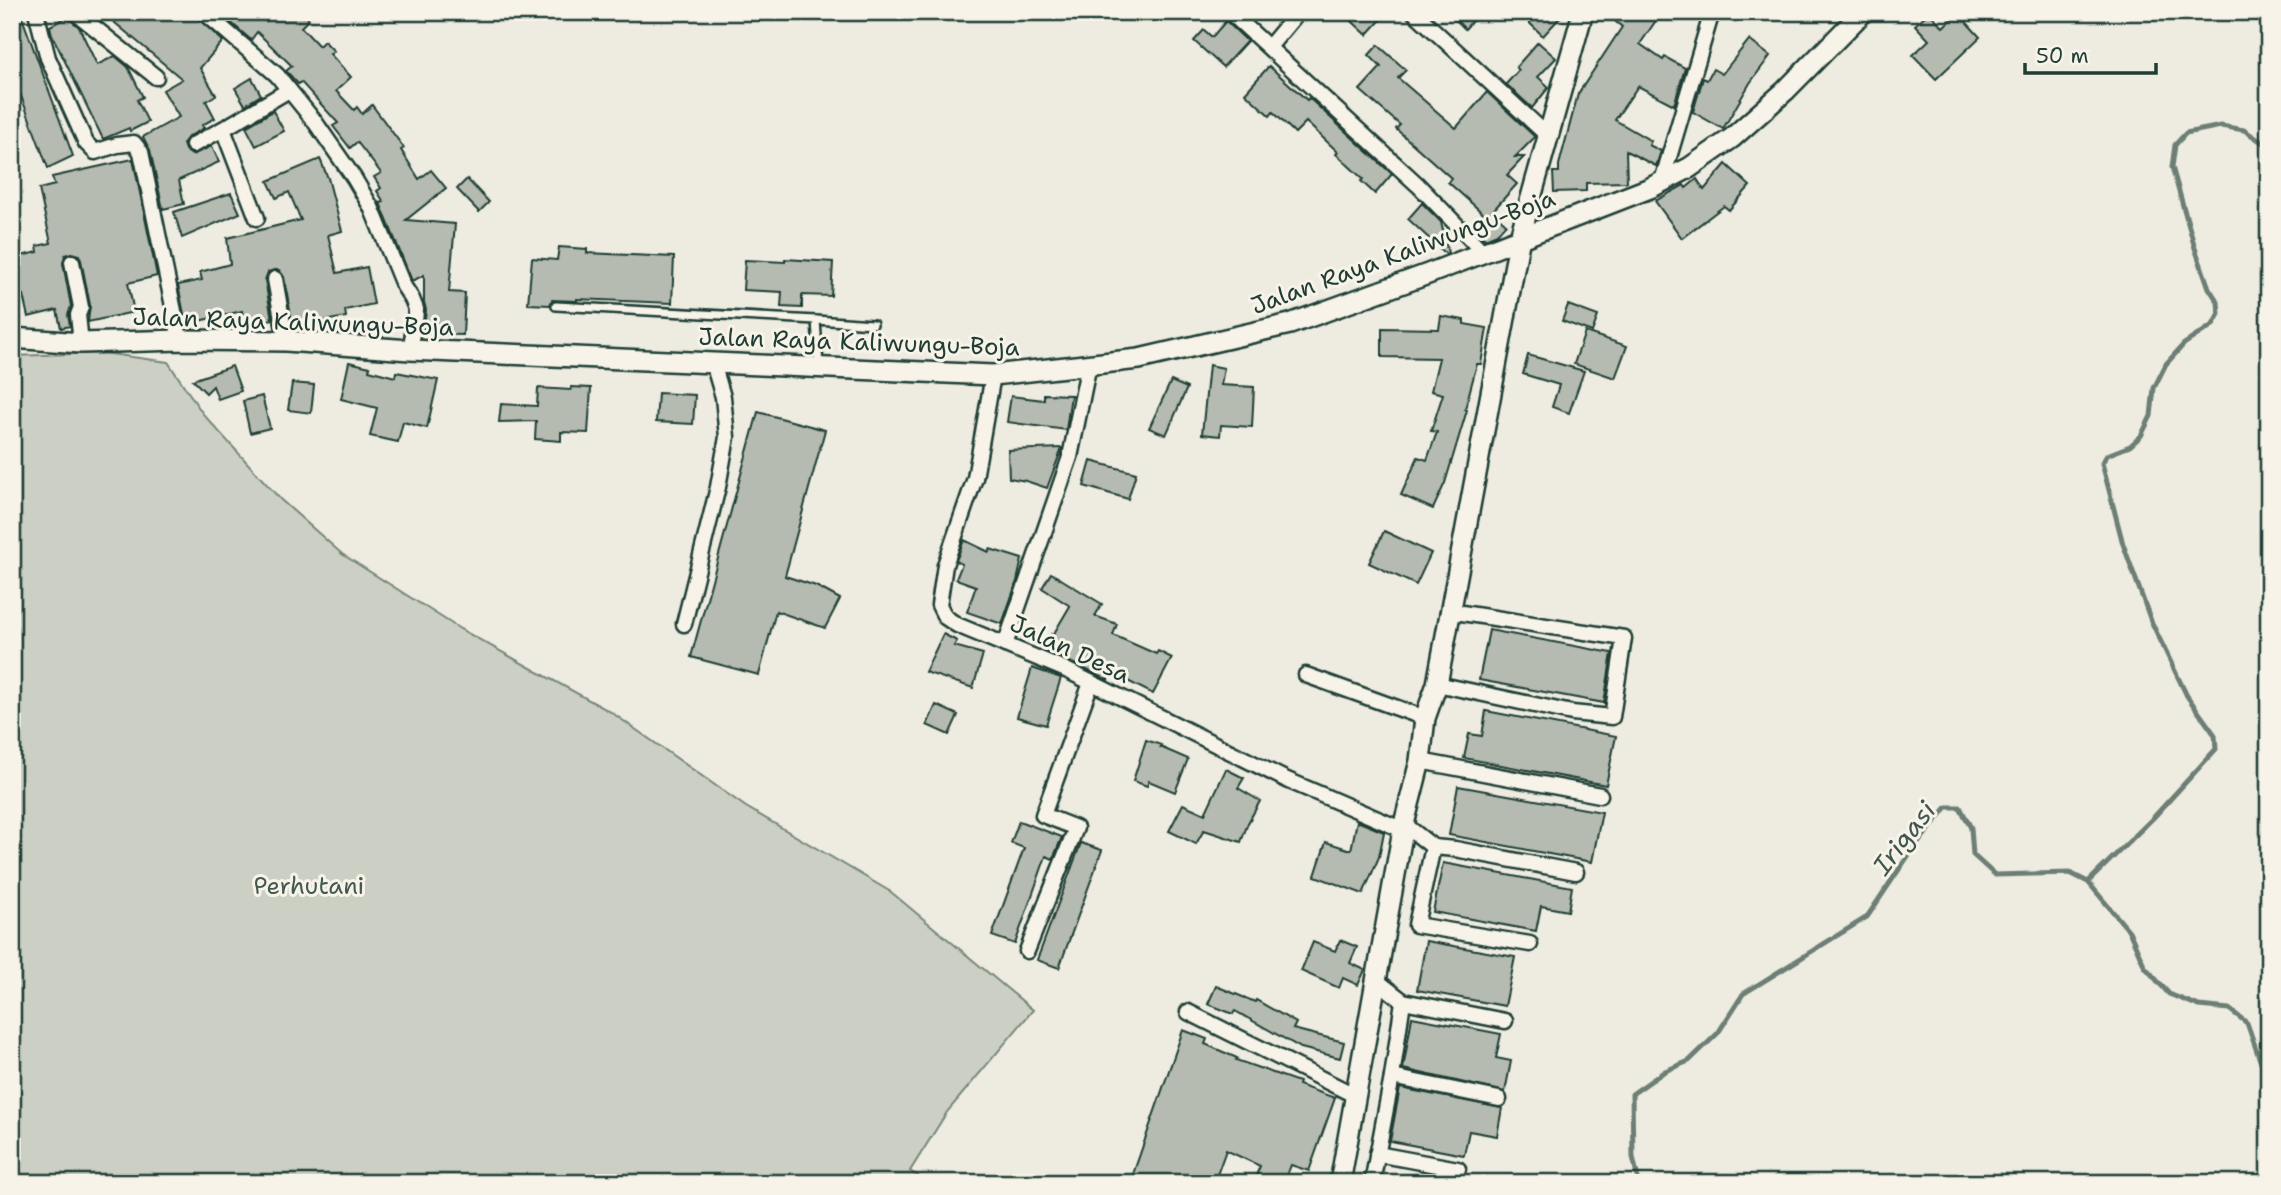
<svg xmlns="http://www.w3.org/2000/svg" width="2281" height="1195" viewBox="0 0 2281 1195" font-family="'Shantell Sans',sans-serif">
  <rect width="100%" height="100%" fill="#eeece1"/>
  <filter id="ink" filterUnits="userSpaceOnUse"><feTurbulence type="fractalNoise" baseFrequency=".0143" numOctaves="2"/><feDisplacementMap in="SourceGraphic" scale="14" xChannelSelector="R" yChannelSelector="G"/><feConvolveMatrix kernelMatrix="1 2 1 2 8 2 1 2 1" color-interpolation-filters="sRGB"/></filter>
  <g filter="url(#ink)">
    <polygon fill="#cccfc4" stroke="#76867c" stroke-width="2" points="103,353 168,362 203,414 281,500 342,554 460,629 611,712 746,807 891,892 1033,1010 947,1112 910,1171 929,1183 12,1183 12,356"/>
    <g fill="none" stroke-linecap="round" stroke-linejoin="round">
      <g stroke="#6c7e74" stroke-width="5">
        <polyline points="2266,12 2269,16"/>
        <polyline points="2088,882 2153,818 2216,749 2215,735 2187,696 2151,621 2123,544 2102,463 2107,455 2130,446 2141,436 2151,416 2154,388 2166,364 2184,344 2213,325 2219,314 2218,302 2209,288 2195,248 2172,167 2175,145 2186,133 2221,126 2244,130 2269,147"/>
        <polyline points="1639,1183 1633,1157 1632,1094 1665,1071 1689,1061 1718,1033 1743,994 1867,917 1910,853 1947,807 1960,807 1971,828 1973,855 1995,875 2070,873 2088,882 2129,931 2145,967 2169,994 2199,1006 2229,1009 2247,1023 2261,1063 2269,1070"/>
      </g>
    </g>
    <g fill="#b5bbb0" stroke="#1f3d34" stroke-width="2">
      <polygon points="12,12 20,12 73,156 48,168 12,72"/>
      <polygon points="102,12 195,12 198,19 223,41 200,68 216,95 206,101 215,118 202,125 204,128 188,137 183,144 185,150 192,155 212,146 219,162 179,180 184,204 163,209 150,150 143,137 179,117 163,90 182,79"/>
      <polygon points="219,12 303,12 309,19 301,27 319,46 324,41 334,51 330,54 351,77 336,91 354,110 357,107 362,114 372,105 404,148 401,150 419,179 431,170 446,188 406,220 455,224 449,292 465,293 463,335 423,334 426,310 424,302 424,275 412,281 380,203 384,202 377,191 381,188 374,177 381,173 357,142 350,148 333,126 338,123 301,82 298,84 288,73 286,71 292,66 257,32 251,40"/>
      <polygon points="1342,12 1388,12 1367,35"/>
      <polygon points="1448,12 1480,12 1465,29"/>
      <polygon points="1518,12 1565,12 1543,36"/>
      <polygon points="1604,12 1648,12 1657,19 1640,44 1663,60 1665,57 1685,68 1674,105 1638,86 1615,120 1651,141 1649,145 1661,151 1656,166 1626,151 1627,182 1586,183 1586,191 1554,192 1553,172 1559,172 1559,165 1578,94 1622,27"/>
      <polygon points="1929,12 1943,27 1958,13 1980,37 1936,79 1913,55 1929,40 1915,25"/>
      <polygon points="67,17 79,27 97,65 115,56 128,67 143,97 137,100 148,122 130,131 129,128 103,139 52,35 50,26"/>
      <polygon points="1226,21 1247,41 1223,67 1194,41 1204,30 1212,37"/>
      <polygon points="1749,40 1770,56 1750,83 1723,129 1693,112 1703,78 1707,80 1713,69 1722,74"/>
      <polygon points="1538,42 1556,58 1538,77 1549,87 1532,108 1506,84 1519,70 1516,67"/>
      <polygon points="1378,45 1406,70 1398,78 1456,128 1487,92 1535,137 1515,157 1524,157 1507,175 1517,184 1487,217 1448,182 1451,178 1396,129 1400,125 1360,90 1381,67 1369,55"/>
      <polygon points="1269,66 1307,100 1309,98 1392,174 1375,194 1361,181 1363,179 1336,154 1338,152 1306,122 1295,133 1273,112 1270,116 1245,93"/>
      <polygon points="252,78 261,95 245,105 235,88"/>
      <polygon points="273,111 284,131 256,146 246,127"/>
      <polygon points="133,159 157,276 128,283 134,312 88,322 90,305 81,260 79,255 71,253 65,255 63,263 71,306 68,315 70,326 61,328 57,310 28,317 23,295 12,298 12,258 38,252 37,246 51,243 39,189 55,185 52,177"/>
      <polygon points="320,159 328,178 342,231 328,235 337,273 367,267 374,304 345,310 346,317 293,327 284,277 279,270 274,270 268,272 265,280 272,319 245,328 242,311 186,324 178,285 202,280 200,272 230,264 227,238 301,220 289,192 276,198 268,181"/>
      <polygon points="1726,164 1750,186 1729,210 1724,206 1682,238 1655,201 1684,185 1686,188 1697,179 1704,190"/>
      <polygon points="467,179 489,202 479,212 457,189"/>
      <polygon points="231,193 240,213 182,238 174,212"/>
      <polygon points="1422,203 1441,222 1448,253 1446,254 1408,219"/>
      <polygon points="1496,215 1506,224 1497,234 1485,239 1479,234"/>
      <polygon points="559,247 587,249 587,253 674,257 672,303 577,299 577,301 552,300 550,305 528,304 532,258 557,260"/>
      <polygon points="785,259 833,262 831,296 802,295 802,308 781,307 782,292 743,290 745,260 785,262"/>
      <polygon points="1568,305 1598,316 1592,332 1562,321"/>
      <polygon points="1441,316 1464,320 1464,324 1487,328 1481,364 1477,364 1465,409 1467,410 1445,483 1433,509 1401,495 1418,457 1427,460 1437,432 1431,431 1443,394 1431,391 1439,358 1382,357 1382,328 1439,329"/>
      <polygon points="1585,332 1627,346 1615,378 1574,364"/>
      <polygon points="1528,355 1584,371 1569,413 1552,407 1559,385 1523,374"/>
      <polygon points="349,362 370,367 369,370 395,377 396,372 438,380 427,428 403,422 398,442 370,436 377,408 341,399"/>
      <polygon points="1209,365 1224,368 1221,385 1254,387 1252,427 1221,425 1220,436 1202,434"/>
      <polygon points="232,366 241,391 218,399 213,386 206,393 193,380"/>
      <polygon points="1171,381 1187,388 1166,435 1149,428"/>
      <polygon points="292,383 314,385 311,413 288,410"/>
      <polygon points="571,387 591,388 588,433 561,432 561,441 535,439 536,421 499,422 501,404 537,406 538,388 571,390"/>
      <polygon points="658,393 695,395 693,424 656,422"/>
      <polygon points="1044,394 1071,395 1066,430 1007,422 1011,396 1044,400"/>
      <polygon points="262,396 270,428 250,433 243,401"/>
      <polygon points="758,412 825,430 785,576 816,586 840,599 825,628 776,611 759,675 691,657"/>
      <polygon points="1062,448 1047,488 1026,481 1009,478 1008,450"/>
      <polygon points="1091,461 1136,473 1128,499 1084,486"/>
      <polygon points="1384,531 1431,553 1416,585 1369,563"/>
      <polygon points="964,540 989,552 990,549 1022,559 1017,581 1002,624 967,612 976,586 956,579 962,564 956,561"/>
      <polygon points="1051,573 1102,604 1095,616 1117,624 1113,635 1156,654 1158,651 1172,658 1153,694 1110,672 1108,680 1044,650 1051,634 1053,635 1070,606 1042,588"/>
      <polygon points="1489,630 1612,653 1604,703 1479,680"/>
      <polygon points="943,634 957,641 954,646 983,654 973,688 925,672"/>
      <polygon points="1032,668 1061,678 1046,725 1017,717"/>
      <polygon points="936,705 958,715 949,735 927,725"/>
      <polygon points="1486,711 1616,736 1606,785 1464,758 1469,734 1482,736"/>
      <polygon points="1146,740 1161,745 1160,747 1188,759 1175,792 1149,781 1147,786 1133,781"/>
      <polygon points="1226,769 1244,778 1238,788 1260,801 1248,823 1241,842 1204,830 1196,844 1169,831 1183,804 1205,814"/>
      <polygon points="1458,786 1602,812 1592,862 1449,835"/>
      <polygon points="1019,821 1062,837 1053,859 1046,856 1015,944 992,936 1024,848 1011,843"/>
      <polygon points="1357,821 1384,832 1379,857 1363,894 1315,876 1326,842 1351,850"/>
      <polygon points="1081,843 1102,850 1059,968 1037,960"/>
      <polygon points="1443,863 1572,887 1568,911 1541,906 1536,931 1433,912"/>
      <polygon points="1340,940 1357,947 1350,963 1365,970 1358,985 1343,978 1339,988 1301,971 1313,942 1335,951"/>
      <polygon points="1426,941 1515,957 1505,1006 1417,990"/>
      <polygon points="1216,986 1255,1002 1256,1000 1296,1023 1293,1029 1344,1042 1340,1058 1301,1048 1235,1011 1233,1014 1208,1004"/>
      <polygon points="1412,1017 1501,1034 1496,1058 1511,1061 1505,1092 1403,1069"/>
      <polygon points="1183,1030 1207,1039 1205,1044 1237,1058 1236,1060 1299,1082 1298,1085 1335,1098 1309,1171 1291,1165 1284,1183 1253,1183 1260,1166 1226,1150 1214,1183 1130,1183"/>
      <polygon points="1400,1088 1502,1108 1497,1136 1469,1131 1464,1155 1390,1141"/>
    </g>
    <g fill="none" stroke-linecap="round" stroke-linejoin="round">
      <g stroke="#1f3d34" stroke-width="12">
        <g id="lane">
          <polyline points="556,306 816,320 819,366"/>
          <polyline points="816,320 873,324"/>
        </g>
      </g>
      <g stroke="#1f3d34" stroke-width="19">
        <g id="street">
          <polyline points="36,12 48,58 86,143 95,152 117,145 134,143 141,152 180,340"/>
          <polyline points="75,12 156,77"/>
          <polyline points="204,12 277,75 315,122 354,178 371,207 403,285 412,299 416,309 415,323 410,350"/>
          <polyline points="1230,12 1418,185 1483,252"/>
          <polyline points="1414,12 1548,136"/>
          <polyline points="1269,47 1298,12"/>
          <polyline points="223,129 289,90"/>
          <polyline points="193,145 223,129 257,218"/>
          <polyline points="1662,181 1712,12"/>
          <polyline points="72,262 81,307 78,315 81,343"/>
          <polyline points="275,279 286,341"/>
          <polyline points="993,375 975,478 945,565 939,605 945,617 957,625 1064,669 1287,780 1403,830"/>
          <polyline points="684,624 718,487 727,437 723,397 713,363"/>
          <polyline points="1005,645 1070,457 1089,364"/>
          <polyline points="1306,675 1425,718"/>
          <polyline points="1437,684 1572,713 1612,717 1624,638 1449,611"/>
          <polyline points="1420,761 1600,795"/>
          <polyline points="1404,824 1433,847 1416,925 1530,944"/>
          <polyline points="1433,847 1455,849 1576,872"/>
          <polyline points="1027,951 1076,828 1043,815 1091,683"/>
          <polyline points="1376,980 1403,1001 1505,1021"/>
          <polyline points="1403,1001 1392,1077 1499,1099"/>
          <polyline points="1188,1012 1356,1096"/>
          <polyline points="1377,1154 1458,1169"/>
          <polyline points="1372,1183 1392,1077"/>
        </g>
      </g>
      <g stroke="#1f3d34" stroke-width="24">
        <g id="secondary">
          <polyline points="12,338 81,343 180,340 286,341 410,350 993,375 1139,359 1290,324 1428,274 1650,188 1689,168 1732,138 1785,91 1863,12"/>
          <polyline points="1340,1183 1404,824 1420,761 1425,718 1437,684 1520,237 1583,12"/>
        </g>
      </g>
      <use href="#lane" stroke="#f7f3e8" stroke-width="7"/>
      <use href="#street" stroke="#f7f3e8" stroke-width="14"/>
      <use href="#secondary" stroke="#f7f3e8" stroke-width="19"/>
    </g>
  </g>
  <g text-anchor="middle" stroke-width="6" stroke-linejoin="round" paint-order="stroke">
    <g font-size="24" fill="#1f3d34" stroke="#f7f3e8">
      <text transform="translate(1403 252) rotate(-20)" y="8">Jalan Raya Kaliwungu-Boja</text>
      <text transform="translate(293 322) rotate(2)" y="8">Jalan Raya Kaliwungu-Boja</text>
      <text transform="translate(859 342) rotate(2)" y="8">Jalan Raya Kaliwungu-Boja</text>
      <text transform="translate(1070 649) rotate(25)" y="8">Jalan Desa</text>
    </g>
    <g font-size="24" fill="#425a51" stroke="#f7f3e8">
      <text x="309" y="894">Perhutani</text>
    </g>
    <g font-size="26" font-style="italic" fill="#3f584f" stroke="#f7f3e8">
      <text transform="translate(1904 838) rotate(-52)" y="9">Irigasi</text>
    </g>
  </g>
  <rect width="2281" height="1195" fill="none" stroke="#f7f3e8" stroke-width="42"/>
  <rect x="21" y="21" width="2239" height="1153" fill="none" stroke="#1f3d34" stroke-width="2.5" filter="url(#ink)"/>
  <path d="M2025 63v10h131v-10" fill="none" stroke="#1f3d34" stroke-width="3.5"/>
  <text x="2036" y="63" font-size="21" fill="#1f3d34" stroke="#f7f3e8" stroke-width="5" paint-order="stroke">50 m</text>
</svg>
